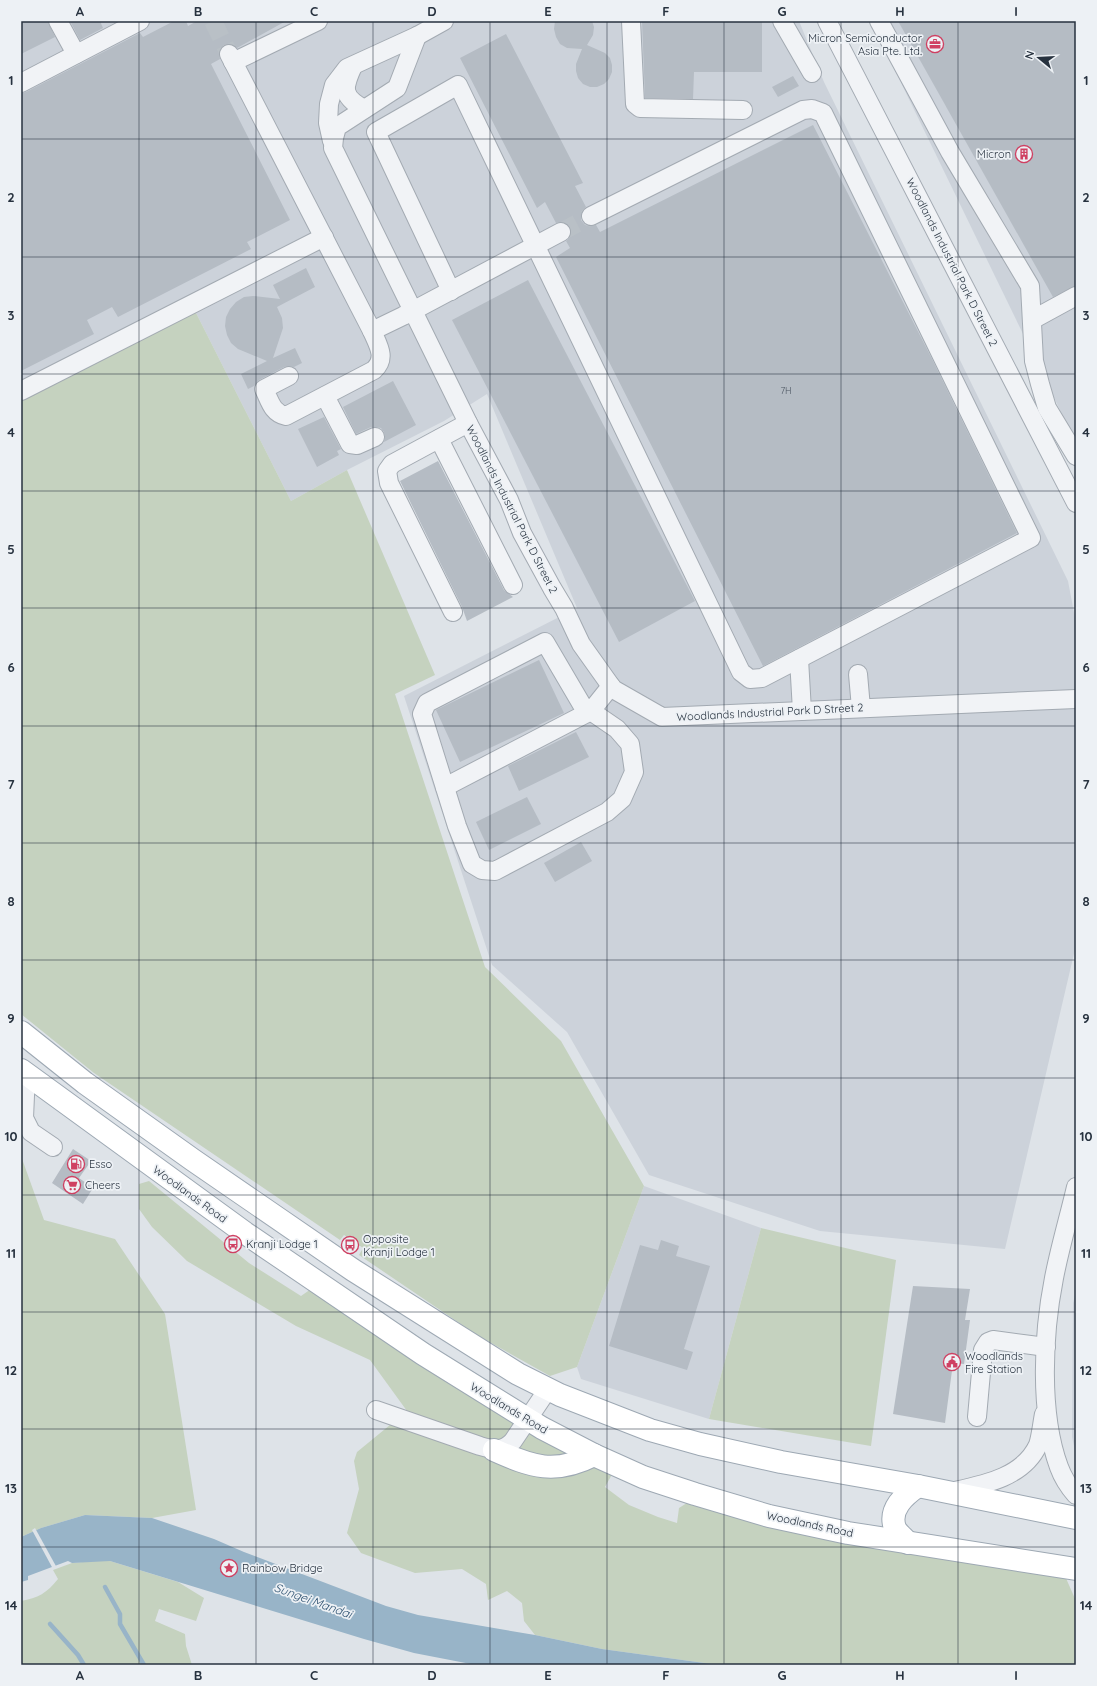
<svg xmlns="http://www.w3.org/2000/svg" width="1097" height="1686" viewBox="0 0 1097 1686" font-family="Quicksand,sans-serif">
  <rect width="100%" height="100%" fill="#dee3e8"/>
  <g fill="#ccd2da">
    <polygon points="21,21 799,21 824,82 1068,581 1076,623 1076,945 1005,1249 820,1231 649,1175 567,1032 492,965 404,696 577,608 487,394 444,421 347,470 291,501 193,307 21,394"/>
    <polygon points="871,21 1076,21 1076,443"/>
    <polygon points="644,1186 761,1228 709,1419 581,1379 577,1367"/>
    <polygon points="1076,1291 1076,1455 1072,1437 1073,1303"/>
  </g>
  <g fill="#c5d2bf">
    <polygon points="193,307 291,501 347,470 435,675 395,694 485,967 561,1041 644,1186 577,1367 550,1376 477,1335 359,1255 363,1248 344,1235 340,1240 94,1073 21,1014 21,394"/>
    <polygon points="21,1156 44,1220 115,1239 165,1314 196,1510 152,1518 85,1515 41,1528 21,1537"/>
    <polygon points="149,1181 249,1263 301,1296 311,1289 615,1469 605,1487 629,1505 658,1517 677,1523 679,1508 690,1501 1065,1576 1076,1601 1076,1665 719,1665 602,1649 535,1635 524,1621 522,1603 507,1591 488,1600 486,1584 462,1569 415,1573 361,1553 347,1533 359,1489 354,1461 357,1452 407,1411 370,1360 296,1326 187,1261 152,1227 139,1209 139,1184"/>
    <polygon points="761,1228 896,1260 871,1446 709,1419"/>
    <path d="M 94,1561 L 110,1561 L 178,1582 L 204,1598 L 196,1621 L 159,1609 L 155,1621 L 185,1634 L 186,1646 L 192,1665 L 21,1665 L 21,1601 C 38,1598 47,1593 58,1579 L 53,1570 L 72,1563 Z"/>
  </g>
  <polygon fill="#98b4c8" points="85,1515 152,1518 214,1539 244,1552 386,1606 418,1615 535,1635 602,1649 719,1665 476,1665 414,1653 364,1639 110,1561 72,1563 68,1561 28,1576 28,1580 21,1582 21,1537 41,1528"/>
  <polygon fill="#dee3e8" points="35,1528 57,1568 53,1569 32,1530"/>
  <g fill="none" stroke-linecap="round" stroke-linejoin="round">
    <g stroke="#98b4c8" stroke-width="4.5">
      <polyline points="105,1587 120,1614 120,1624 144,1665"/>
      <polyline points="50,1624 78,1655 84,1665"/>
    </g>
  </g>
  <g fill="#b5bcc4">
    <polygon points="21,21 48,21 55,37 21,54"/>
    <polygon points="70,21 100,21 103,28 80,40"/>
    <polygon points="174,21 186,21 188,26 197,21 286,21 237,48 230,44 224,45 220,49 219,53 220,59 211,64 290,220 247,242 251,249 118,317 112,307 87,320 94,334 21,371 21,93 26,92 140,33 143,37"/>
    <polygon points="555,21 592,21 594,27 593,35 587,45 605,53 610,58 612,65 612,72 609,79 604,84 597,87 590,87 583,84 578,78 576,71 576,64 582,49 567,48 560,44 556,37 554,29"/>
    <polygon points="642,21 762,21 762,72 694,72 693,99 645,98"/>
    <polygon points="898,21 1076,21 1076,286 1053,297"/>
    <polygon points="506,34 583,183 575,186 586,207 582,211 581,215 581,220 585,225 590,226 596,225 600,232 813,125 932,359 1017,533 763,666 556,257 570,248 566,241 570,237 571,232 570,227 566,223 561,222 556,223 545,202 537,208 460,58"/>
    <polygon points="793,76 799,86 778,97 772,87"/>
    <polygon points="306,268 315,287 277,307 282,318 283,328 273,358 295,348 302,363 294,367 289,366 284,367 259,380 254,386 248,389 241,374 267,361 238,349 231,343 227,335 225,326 226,317 230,309 236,302 244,297 253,296 280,299 273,285"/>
    <polygon points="528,280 695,601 619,642 452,320"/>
    <polygon points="393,381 416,425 384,442 385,438 384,432 381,428 376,427 371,427 356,434 343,407"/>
    <polygon points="324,417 341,449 337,451 339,455 317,467 298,429"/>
    <polygon points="438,461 504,590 513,597 467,621 462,607 400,481"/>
    <polygon points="539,660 564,713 460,762 436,710"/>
    <polygon points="576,732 589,757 519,791 508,766"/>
    <polygon points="527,797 541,824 489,850 476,822"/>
    <polygon points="581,842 592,861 555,882 544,863"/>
    <polygon points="73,1149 91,1161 79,1178 93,1188 83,1204 52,1183"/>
    <polygon points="661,1240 679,1246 676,1256 710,1266 684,1349 693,1352 687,1370 609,1346 640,1245 658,1250"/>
    <polygon points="913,1286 970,1289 965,1320 970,1320 964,1364 953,1363 945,1423 893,1414"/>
  </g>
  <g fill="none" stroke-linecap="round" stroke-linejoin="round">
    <g stroke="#b9c0c6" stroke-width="18" stroke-dasharray="18 9" stroke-linecap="butt">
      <polyline points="213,21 229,54"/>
      <polyline points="561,232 591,216"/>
    </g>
    <g stroke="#a3aab2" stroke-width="20">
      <g id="minor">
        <polyline points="58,21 76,54"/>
        <polyline points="631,21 635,104 640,108 743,110"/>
        <polyline points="782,21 812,73"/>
        <polyline points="827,21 1076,503"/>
        <polyline points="879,21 950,152 1030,286 1034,361 1040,384 1047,408 1076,456"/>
        <polyline points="417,36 397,88 337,127 334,138 333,148 468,423 509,500 522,533 552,588 564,608 581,644 613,689 662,717 1076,699"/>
        <path d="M 229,54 L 372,331 C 378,345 387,358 374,370 L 286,416 C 272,413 270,401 264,389 L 289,376"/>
        <polyline points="233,62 318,21"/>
        <path d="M 353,66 C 343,88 341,96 364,109"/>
        <polyline points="21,83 140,21"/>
        <polyline points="332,141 328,123 329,104 334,85 347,68 417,36 444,21"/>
        <polyline points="451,291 376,132 458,85 741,672 750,679 762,678 1031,538 823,113 812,109 803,110 591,216"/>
        <polyline points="1032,320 1076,296"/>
        <polyline points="372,331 403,316 561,232"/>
        <polyline points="21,391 324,237"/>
        <polyline points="325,396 350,444 357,445 375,437"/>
        <polyline points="439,439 513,585"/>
        <polyline points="453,612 389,483 387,471 392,464 468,423"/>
        <polygon points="545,642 582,705 617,729 630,744 634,772 622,799 607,812 495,871 482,870 472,864 457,826 422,714 427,703"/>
        <polyline points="799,659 802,711"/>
        <polyline points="858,674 861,708"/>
        <polyline points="445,787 591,711 611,686"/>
        <polyline points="26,1073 24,1118 31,1132 53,1147"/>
        <path d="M 1076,1187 C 1069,1217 1060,1247 1054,1278 C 1043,1334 1039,1413 1059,1467 C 1063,1478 1069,1487 1076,1495"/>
        <path d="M 376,1410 L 480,1446 C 493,1450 503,1452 513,1441 L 548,1389"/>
        <polyline points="977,1417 983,1350 988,1342 993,1340 1046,1347"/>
        <path d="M 950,1492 C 982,1485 1023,1478 1038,1445 C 1041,1436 1042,1424 1044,1414"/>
      </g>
    </g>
    <g stroke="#9da8b3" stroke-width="24">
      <g id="major">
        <polyline points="21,1032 85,1083 193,1160 353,1270 518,1374 560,1395 650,1430 700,1444 781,1462 918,1486 1076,1518"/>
        <polyline points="21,1070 245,1233 423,1354 542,1428 594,1455 643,1477 695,1494 769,1516 848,1533 1076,1569"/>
        <path d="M 494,1450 C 532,1467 555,1475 594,1455"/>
        <path d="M 908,1543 C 904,1538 897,1533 895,1528 C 888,1509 905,1495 918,1486"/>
      </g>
    </g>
    <use href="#minor" stroke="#f1f3f6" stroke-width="18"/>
    <use href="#major" stroke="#fff" stroke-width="22"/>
  </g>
  <path fill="none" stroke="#27323f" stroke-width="1" stroke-opacity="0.55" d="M 139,21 L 139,1665M 256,21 L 256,1665M 373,21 L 373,1665M 490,21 L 490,1665M 607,21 L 607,1665M 724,21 L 724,1665M 841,21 L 841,1665M 958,21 L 958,1665M 21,139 L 1076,139M 21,257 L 1076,257M 21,374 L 1076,374M 21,491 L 1076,491M 21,608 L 1076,608M 21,726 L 1076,726M 21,843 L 1076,843M 21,960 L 1076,960M 21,1078 L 1076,1078M 21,1195 L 1076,1195M 21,1312 L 1076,1312M 21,1429 L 1076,1429M 21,1547 L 1076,1547"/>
  <defs>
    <g id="office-ring" transform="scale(0.9)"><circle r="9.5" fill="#edf1f5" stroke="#cf4062" stroke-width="1.5"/><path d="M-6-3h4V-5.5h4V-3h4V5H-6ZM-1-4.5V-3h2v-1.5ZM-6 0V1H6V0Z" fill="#cf4062"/></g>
    <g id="building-ring" transform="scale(0.9)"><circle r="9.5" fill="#edf1f5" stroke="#cf4062" stroke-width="1.5"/><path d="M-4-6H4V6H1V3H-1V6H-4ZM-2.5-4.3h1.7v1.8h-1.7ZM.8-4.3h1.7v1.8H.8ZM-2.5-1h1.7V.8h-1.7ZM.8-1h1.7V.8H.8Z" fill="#cf4062"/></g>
    <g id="fuel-ring" transform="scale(0.9)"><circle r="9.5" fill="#edf1f5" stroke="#cf4062" stroke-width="1.5"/><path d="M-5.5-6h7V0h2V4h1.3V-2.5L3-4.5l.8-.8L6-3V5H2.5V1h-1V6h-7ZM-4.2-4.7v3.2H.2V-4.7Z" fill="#cf4062"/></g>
    <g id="supermarket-ring" transform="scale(0.9)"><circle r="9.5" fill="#edf1f5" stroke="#cf4062" stroke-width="1.5"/><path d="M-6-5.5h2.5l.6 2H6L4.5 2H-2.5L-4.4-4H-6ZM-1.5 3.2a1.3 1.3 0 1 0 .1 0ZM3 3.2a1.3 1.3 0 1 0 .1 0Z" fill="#cf4062"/></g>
    <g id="bus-ring" transform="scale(0.9)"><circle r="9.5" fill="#edf1f5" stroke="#cf4062" stroke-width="1.5"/><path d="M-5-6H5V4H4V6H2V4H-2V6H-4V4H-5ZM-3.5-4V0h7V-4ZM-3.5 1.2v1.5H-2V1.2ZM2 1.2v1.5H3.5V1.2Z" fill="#cf4062"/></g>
    <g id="civic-ring" transform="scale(0.9)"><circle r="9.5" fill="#edf1f5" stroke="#cf4062" stroke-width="1.5"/><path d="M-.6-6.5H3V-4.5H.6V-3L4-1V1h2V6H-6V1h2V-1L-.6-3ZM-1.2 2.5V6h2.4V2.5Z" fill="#cf4062"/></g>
    <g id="sight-ring" transform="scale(0.9)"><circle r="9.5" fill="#edf1f5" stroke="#cf4062" stroke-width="1.5"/><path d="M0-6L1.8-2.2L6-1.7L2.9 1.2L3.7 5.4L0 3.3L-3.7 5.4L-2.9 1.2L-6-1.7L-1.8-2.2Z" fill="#cf4062"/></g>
  </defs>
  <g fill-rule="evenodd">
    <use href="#office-ring" x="935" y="44"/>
    <use href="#building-ring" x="1024" y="154"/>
    <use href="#fuel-ring" x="76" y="1164"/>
    <use href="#supermarket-ring" x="72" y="1185"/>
    <use href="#bus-ring" x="233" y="1244"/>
    <use href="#bus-ring" x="350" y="1245"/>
    <use href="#civic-ring" x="952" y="1362"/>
    <use href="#sight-ring" x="229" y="1568"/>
  </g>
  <g text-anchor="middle" stroke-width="3.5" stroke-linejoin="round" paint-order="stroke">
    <g font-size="9" fill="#4a5460">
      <text x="786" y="394">7H</text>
    </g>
    <g font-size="11" fill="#27323f" stroke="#edf1f5" text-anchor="start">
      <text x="922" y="42" text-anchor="end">Micron Semiconductor<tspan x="922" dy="13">Asia Pte. Ltd.</tspan></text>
      <text x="1011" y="158" text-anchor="end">Micron</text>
      <text x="89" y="1168">Esso</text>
      <text x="85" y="1189">Cheers</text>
      <text x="363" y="1243">Opposite<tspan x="363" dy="13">Kranji Lodge 1</tspan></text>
      <text x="246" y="1248">Kranji Lodge 1</text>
      <text x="965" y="1360">Woodlands<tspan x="965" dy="13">Fire Station</tspan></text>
      <text x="242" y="1572">Rainbow Bridge</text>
    </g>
    <g font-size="11" fill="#27323f" stroke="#edf1f5">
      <text transform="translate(952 262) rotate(63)" y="4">Woodlands Industrial Park D Street 2</text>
      <text transform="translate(512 509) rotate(63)" y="4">Woodlands Industrial Park D Street 2</text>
      <text transform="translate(770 712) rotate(-3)" y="4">Woodlands Industrial Park D Street 2</text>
      <text transform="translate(190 1194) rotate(36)" y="4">Woodlands Road</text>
      <text transform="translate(509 1408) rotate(31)" y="4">Woodlands Road</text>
      <text transform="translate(810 1524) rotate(12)" y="4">Woodlands Road</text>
    </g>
    <g font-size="12" font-style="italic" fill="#315473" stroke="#edf1f5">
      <text transform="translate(313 1601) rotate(20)" y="4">Sungei Mandai</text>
    </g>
  </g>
  <rect width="1097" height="1686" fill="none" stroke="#edf1f5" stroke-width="44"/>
  <g transform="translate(1039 58) rotate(288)" stroke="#edf1f5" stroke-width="3" paint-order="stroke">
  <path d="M0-3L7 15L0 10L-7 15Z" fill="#27323f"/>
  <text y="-6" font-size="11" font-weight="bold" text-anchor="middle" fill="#27323f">N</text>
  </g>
  <rect x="22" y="22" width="1053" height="1642" fill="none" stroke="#27323f" stroke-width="1.5"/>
  <g font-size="13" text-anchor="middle" font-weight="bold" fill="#27323f">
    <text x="80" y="16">A</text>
    <text x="198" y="16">B</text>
    <text x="314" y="16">C</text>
    <text x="432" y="16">D</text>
    <text x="548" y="16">E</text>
    <text x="666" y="16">F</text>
    <text x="782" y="16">G</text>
    <text x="900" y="16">H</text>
    <text x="1016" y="16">I</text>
    <text x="11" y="85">1</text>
    <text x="1086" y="85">1</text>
    <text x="11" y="202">2</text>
    <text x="1086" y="202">2</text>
    <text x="11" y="320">3</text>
    <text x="1086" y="320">3</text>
    <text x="11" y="437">4</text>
    <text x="1086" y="437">4</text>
    <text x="11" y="554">5</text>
    <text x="1086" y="554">5</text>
    <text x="11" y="672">6</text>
    <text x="1086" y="672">6</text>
    <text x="11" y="789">7</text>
    <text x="1086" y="789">7</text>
    <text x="11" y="906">8</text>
    <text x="1086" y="906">8</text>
    <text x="11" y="1023">9</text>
    <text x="1086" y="1023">9</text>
    <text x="11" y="1141">10</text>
    <text x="1086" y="1141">10</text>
    <text x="11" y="1258">11</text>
    <text x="1086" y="1258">11</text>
    <text x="11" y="1375">12</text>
    <text x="1086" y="1375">12</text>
    <text x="11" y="1493">13</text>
    <text x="1086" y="1493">13</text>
    <text x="11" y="1610">14</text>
    <text x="1086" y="1610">14</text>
    <text x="80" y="1680">A</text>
    <text x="198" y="1680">B</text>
    <text x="314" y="1680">C</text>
    <text x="432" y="1680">D</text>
    <text x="548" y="1680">E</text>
    <text x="666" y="1680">F</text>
    <text x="782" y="1680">G</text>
    <text x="900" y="1680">H</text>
    <text x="1016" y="1680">I</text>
  </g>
</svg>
